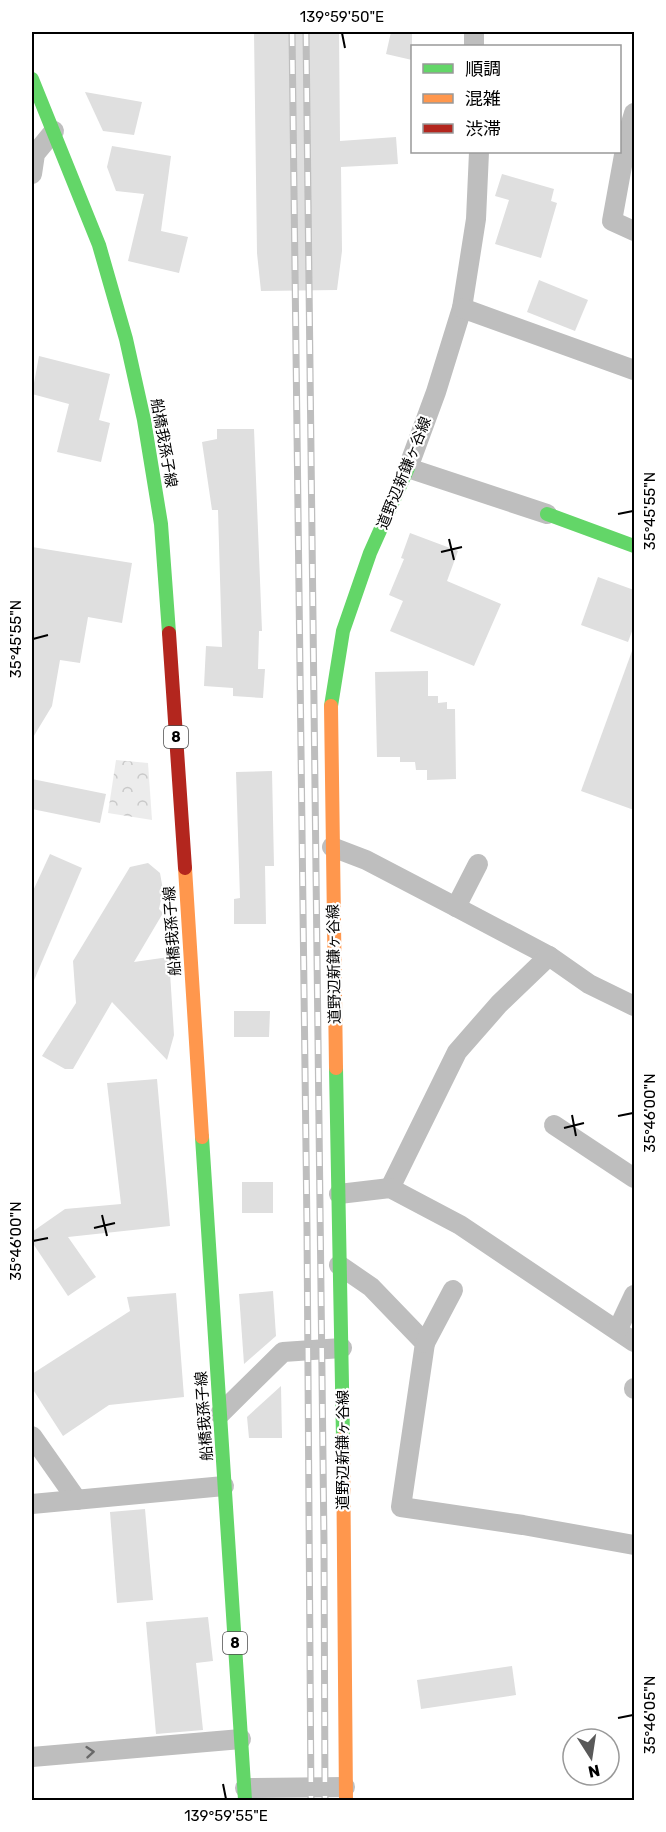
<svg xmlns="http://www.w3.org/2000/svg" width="666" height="1832" viewBox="0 0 666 1832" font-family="Rubik,'Noto Sans JP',sans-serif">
  <defs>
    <pattern id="park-crowns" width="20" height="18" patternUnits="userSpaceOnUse" patternTransform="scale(1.5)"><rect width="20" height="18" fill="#ececec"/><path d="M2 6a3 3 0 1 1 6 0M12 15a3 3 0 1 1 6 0" fill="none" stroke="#c9c9c9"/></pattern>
  </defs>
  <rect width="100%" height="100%" fill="#fff"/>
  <polygon fill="url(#park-crowns)" points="116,760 148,763 152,820 108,813"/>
  <g fill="#dfdfdf">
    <polygon points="254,32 339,32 340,141 396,137 398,164 341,167 342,251 337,290 261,291 257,253"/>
    <polygon points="391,32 412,32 412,60 386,54"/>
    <polygon points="85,92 142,102 134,135 103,131"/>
    <polygon points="112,146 171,156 161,231 188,237 179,273 128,261 144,194 116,191 107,167"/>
    <polygon points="502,174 554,189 551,201 557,203 541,258 495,244 509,200 495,196"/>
    <polygon points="539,280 588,300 575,331 527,312"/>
    <polygon points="39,356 110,374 99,420 110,423 101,462 57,452 69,404 32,394"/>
    <polygon points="217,429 254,429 262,631 259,631 258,669 265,669 263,698 233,696 233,688 204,686 206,646 222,647 218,510 212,510 202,442 217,439"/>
    <polygon points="410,533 458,551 447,581 501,604 474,666 390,631 403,601 389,595 404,559 401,558"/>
    <polygon points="32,547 132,563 122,623 88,617 80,663 60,660 52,706 32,739"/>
    <polygon points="598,577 634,590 634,626 628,642 581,625"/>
    <polygon points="632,651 634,651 634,810 581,791"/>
    <polygon points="428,671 428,696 438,696 438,703 447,702 447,709 455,709 456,779 427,780 427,770 416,770 415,762 400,762 400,757 377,757 375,672"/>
    <polygon points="272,771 274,866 265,866 266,924 234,924 234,899 240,898 236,772"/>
    <polygon points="32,779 106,794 100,823 32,809"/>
    <polygon points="50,854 82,868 32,985 32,893"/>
    <polygon points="148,863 160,873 163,890 159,909 163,913 134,962 169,957 174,1035 167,1060 112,1002 73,1069 65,1069 42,1056 76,1003 73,961 130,867"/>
    <polygon points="234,1011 270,1011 269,1037 234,1037"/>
    <polygon points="157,1079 170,1226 68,1237 96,1277 68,1296 32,1242 32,1232 65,1209 121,1204 107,1083"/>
    <rect x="242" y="1182" width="31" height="31"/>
    <polygon points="273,1291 276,1336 244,1364 239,1294"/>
    <polygon points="176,1293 184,1397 109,1405 63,1436 32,1388 32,1374 130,1311 127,1297"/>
    <polygon points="281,1386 282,1438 249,1438 247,1417"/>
    <polygon points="145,1509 153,1600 117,1603 110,1512"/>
    <polygon points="208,1617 213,1661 196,1663 203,1730 156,1734 146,1622"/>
    <polygon points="512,1666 516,1695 421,1709 417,1680"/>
  </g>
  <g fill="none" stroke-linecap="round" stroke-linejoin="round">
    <g stroke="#bebebe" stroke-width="20">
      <polyline points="474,46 474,32"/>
      <polyline points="634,113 628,133 612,221 634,231"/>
      <polyline points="479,152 476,219 462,308 436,392 408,468 547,514"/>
      <polyline points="32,174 35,154 54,131"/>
      <polyline points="462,308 634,370"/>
      <polyline points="332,847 366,860 456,907 549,956 589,984 634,1006"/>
      <polyline points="456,907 478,864"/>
      <polyline points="554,1125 634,1178"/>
      <polyline points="390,1188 457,1052 499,1004 549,956"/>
      <polyline points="339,1194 390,1188 460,1225 634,1342"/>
      <polyline points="339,1265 371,1287 425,1343 401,1507 523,1525 634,1545"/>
      <polyline points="618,1329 634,1295"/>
      <polyline points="425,1343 453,1290"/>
      <polyline points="634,1389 634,1388"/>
      <polyline points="220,1414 283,1352 342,1348"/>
      <polyline points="32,1436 77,1500"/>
      <polyline points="32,1504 224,1486"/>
      <polyline points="32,1757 241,1739"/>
      <polyline points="245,1788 345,1787"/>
    </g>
    <g stroke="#63d668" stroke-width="14">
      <polyline points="32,79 99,245 126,339 144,420 161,524 169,633"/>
      <polyline points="547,514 634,546"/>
      <polyline points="331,706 343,631 370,553 408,468"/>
      <polyline points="336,1068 343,1438"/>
      <polyline points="202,1137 245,1800"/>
    </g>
    <g stroke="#ff974d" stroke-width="14">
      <polyline points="331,706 336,1068"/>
      <polyline points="185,868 202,1137"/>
      <polyline points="343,1438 346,1800"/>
    </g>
    <polyline stroke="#b3261e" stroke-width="14" points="169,633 185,868"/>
    <g stroke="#bebebe" stroke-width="7">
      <g id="rail">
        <polyline points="292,32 307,1229 311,1800"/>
        <polyline points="306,32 324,1543 325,1800"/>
      </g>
    </g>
    <use href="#rail" stroke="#fff" stroke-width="4.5" stroke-dasharray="14" stroke-linecap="butt"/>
  </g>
  <defs><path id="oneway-chevron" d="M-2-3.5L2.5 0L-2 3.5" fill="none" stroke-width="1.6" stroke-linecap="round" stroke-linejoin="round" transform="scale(1.5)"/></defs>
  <use stroke="#686868" href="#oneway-chevron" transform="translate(90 1752) rotate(-5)"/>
  <path fill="none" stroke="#000" stroke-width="2" d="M 342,33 L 345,48M 618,514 L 633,511M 449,539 L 454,560M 441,552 L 462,547M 33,639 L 48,635M 572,1115 L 576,1136M 618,1116 L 633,1113M 564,1128 L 584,1123M 102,1215 L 107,1236M 94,1228 L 115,1223M 33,1241 L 48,1238M 618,1718 L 633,1715M 223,1784 L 226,1799"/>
  <g text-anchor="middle" stroke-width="4.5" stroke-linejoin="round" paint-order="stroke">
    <g fill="#fff" stroke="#4c4c4c" stroke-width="1.5">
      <rect x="164" y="726" width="24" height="22" rx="4.5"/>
      <rect x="223" y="1632" width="24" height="22" rx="4.5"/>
    </g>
    <g font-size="14" font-weight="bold" fill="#000">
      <text x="176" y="742">8</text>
      <text x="235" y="1648">8</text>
    </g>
    <g font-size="15" fill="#000" stroke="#fff">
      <text transform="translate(164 443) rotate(80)" y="5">船橋我孫子線</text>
      <text transform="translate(404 473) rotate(-68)" y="5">道野辺新鎌ヶ谷線</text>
      <text transform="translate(172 931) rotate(-94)" y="5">船橋我孫子線</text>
      <text transform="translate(334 964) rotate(-91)" y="5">道野辺新鎌ヶ谷線</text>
      <text transform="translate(204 1416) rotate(-94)" y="5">船橋我孫子線</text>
      <text transform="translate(343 1450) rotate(-90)" y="5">道野辺新鎌ヶ谷線</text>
    </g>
  </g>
  <rect width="666" height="1832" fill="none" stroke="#ffffff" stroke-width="66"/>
  <rect x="411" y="45" width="210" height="108" fill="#ffffff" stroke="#999999" stroke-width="1.5"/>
  <rect x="423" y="64" width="30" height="9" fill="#63d668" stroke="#999999" stroke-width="1.5"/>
  <text x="465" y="75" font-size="18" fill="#000000">順調</text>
  <rect x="423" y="94" width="30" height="9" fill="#ff974d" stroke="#999999" stroke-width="1.5"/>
  <text x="465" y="105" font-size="18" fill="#000000">混雑</text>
  <rect x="423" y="124" width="30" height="9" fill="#b3261e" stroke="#999999" stroke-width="1.5"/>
  <text x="465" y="135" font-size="18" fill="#000000">渋滞</text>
  <g transform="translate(591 1757) rotate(168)"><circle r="28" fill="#ffffff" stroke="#999999" stroke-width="1.5"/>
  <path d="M0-4.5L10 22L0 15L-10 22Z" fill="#595959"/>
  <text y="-9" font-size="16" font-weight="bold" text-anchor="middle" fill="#000000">N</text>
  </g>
  <rect x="33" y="33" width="600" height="1766" fill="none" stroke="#000" stroke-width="2"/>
  <g font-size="15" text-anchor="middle" fill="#000">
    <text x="342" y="22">139°59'50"E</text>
    <text transform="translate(650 511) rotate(-90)" y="5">35°45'55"N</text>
    <text transform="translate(16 639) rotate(-90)" y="5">35°45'55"N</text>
    <text transform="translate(650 1113) rotate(-90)" y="5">35°46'00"N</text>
    <text transform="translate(16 1241) rotate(-90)" y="5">35°46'00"N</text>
    <text transform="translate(650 1715) rotate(-90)" y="5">35°46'05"N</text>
    <text x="226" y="1821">139°59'55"E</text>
  </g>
</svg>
